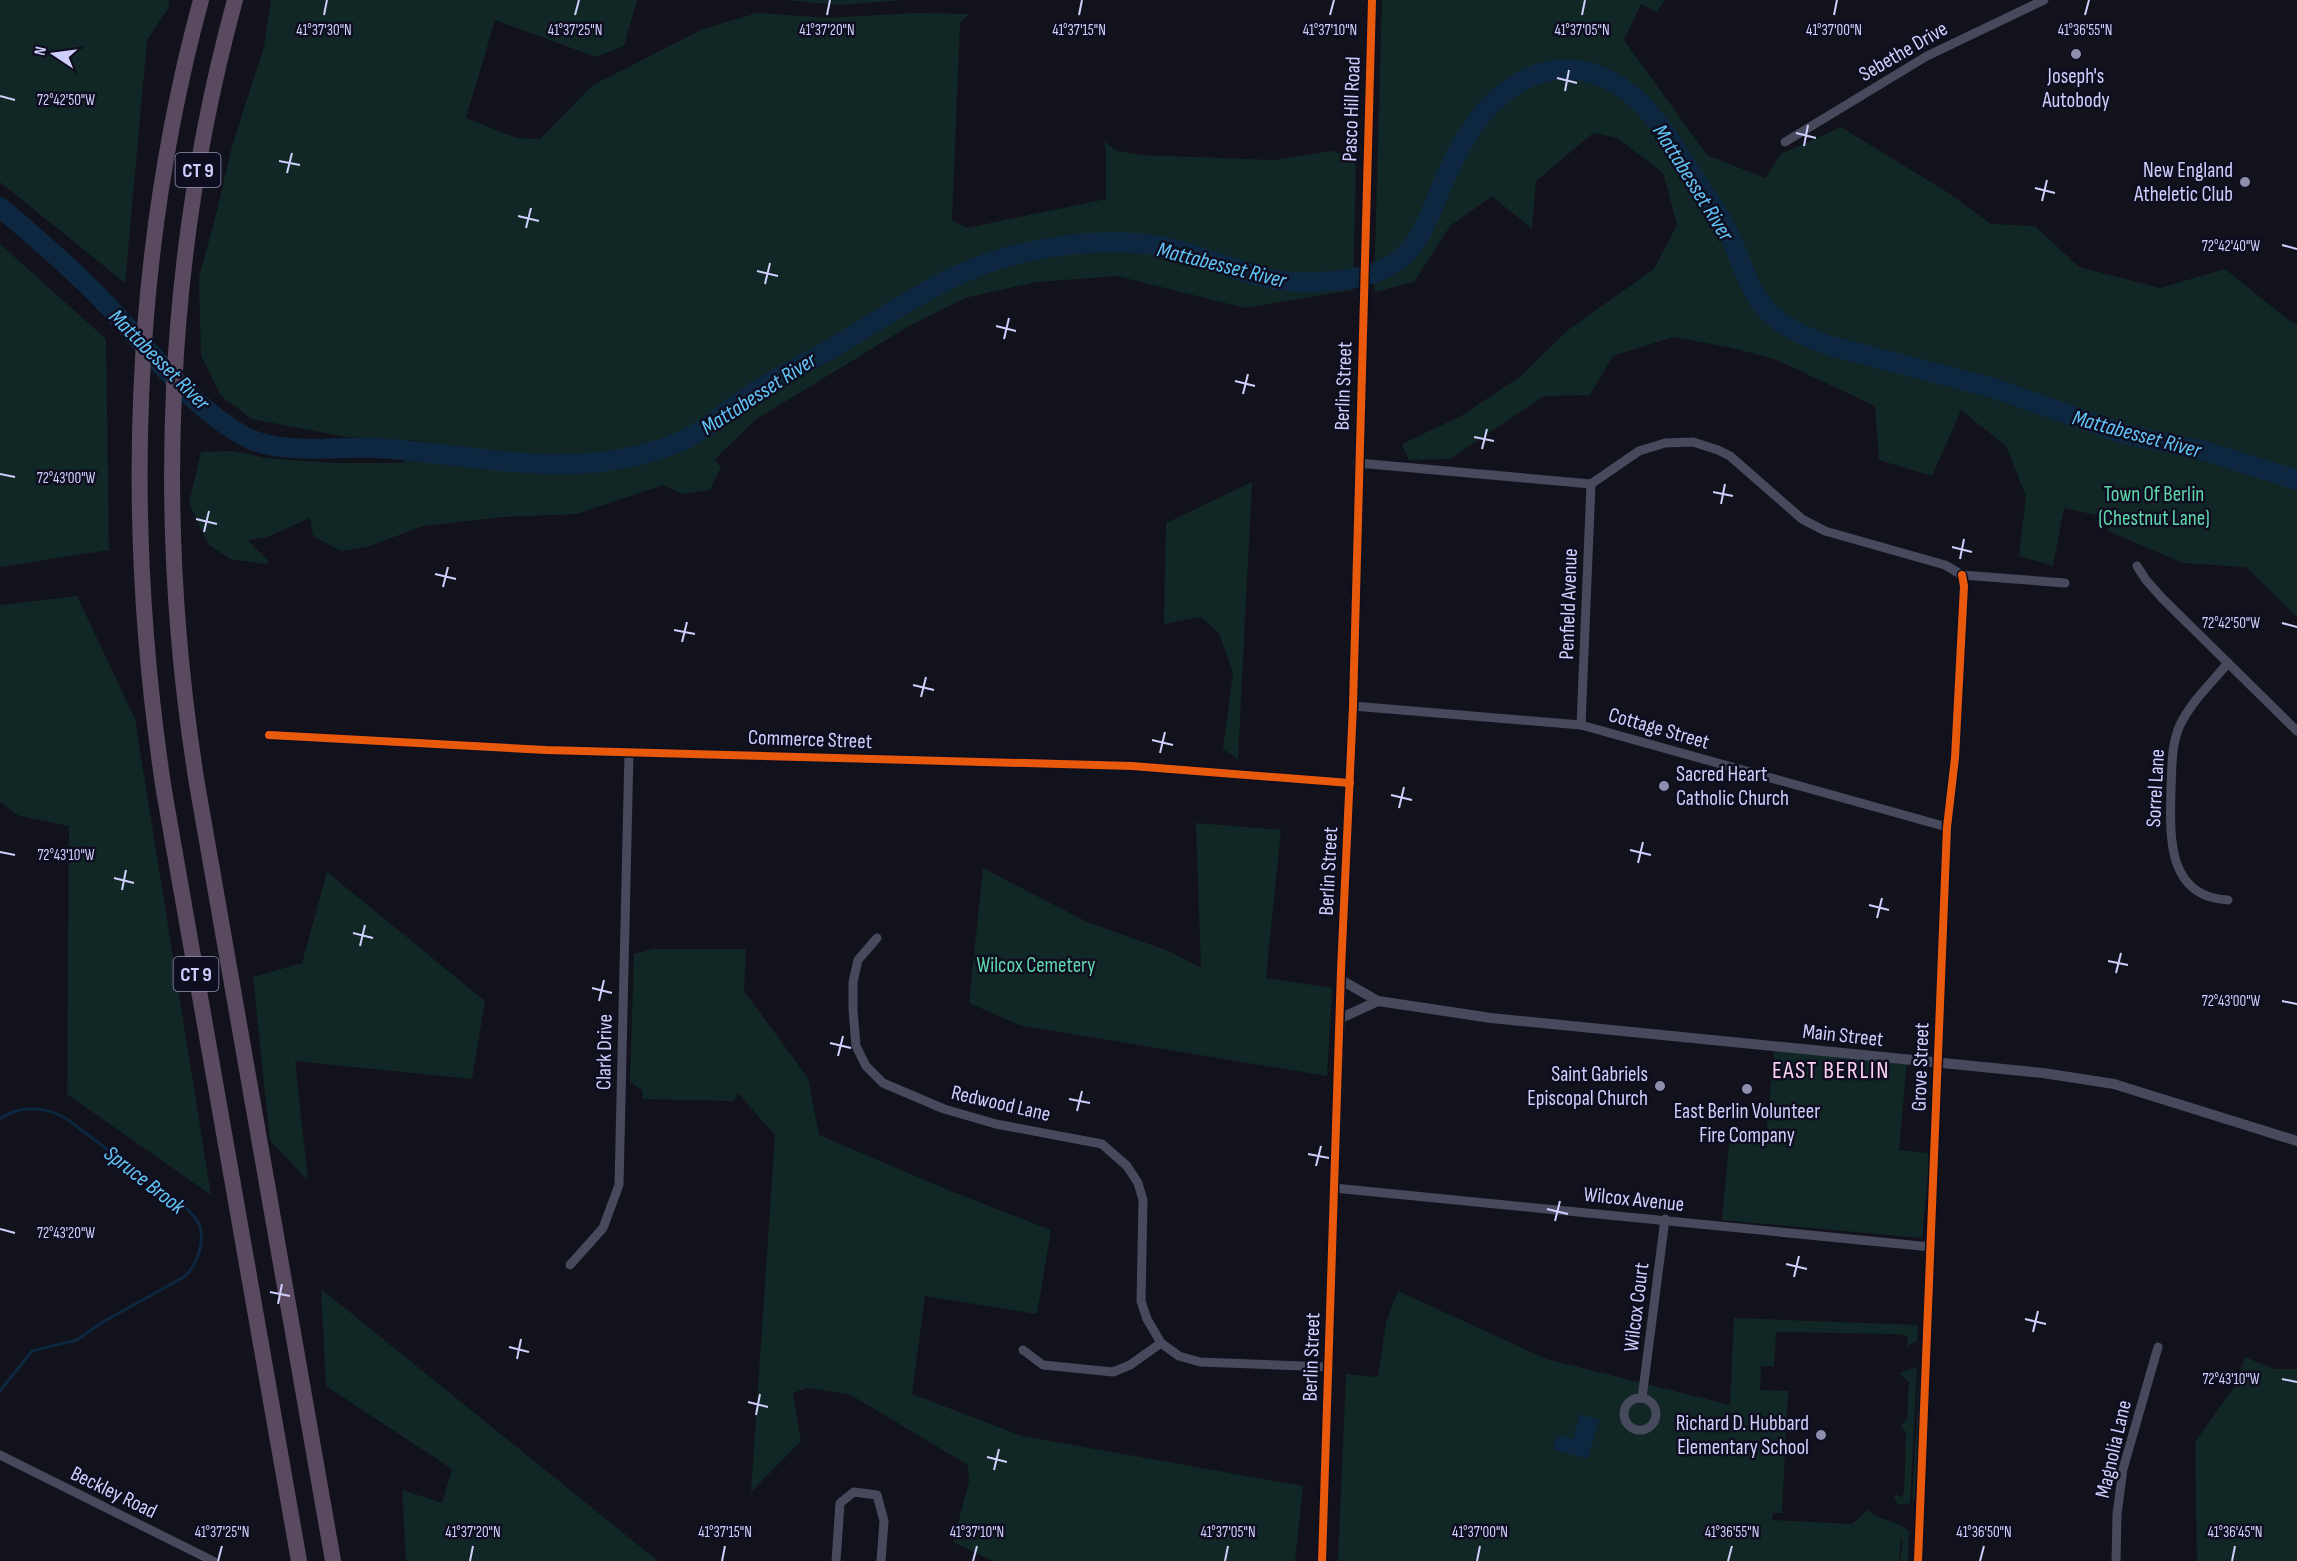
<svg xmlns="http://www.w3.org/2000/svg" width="2297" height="1561" viewBox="0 0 2297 1561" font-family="'Sofia Sans Condensed',sans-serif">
  <rect width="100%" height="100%" fill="#12121c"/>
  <g fill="#112725">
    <polygon points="0,0 169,0 169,7 147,40 125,283 0,182"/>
    <polygon points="271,0 637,0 624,46 596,57 495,20 466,118 516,138 540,139 593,85 703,29 757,13 827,18 914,13 969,14 960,23 952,220 967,228 1106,199 1106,153 1104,141 1117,151 1142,155 1274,160 1332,151 1356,158 1353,290 1245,308 1117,276 1036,282 965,298 909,326 755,420 715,459 721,467 710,490 683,494 663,485 576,514 503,517 423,526 367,547 341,551 313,536 310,518 267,537 247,540 269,561 265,564 230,559 208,544 189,503 201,452 234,451 266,458 334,463 403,463 422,441 347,437 252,419 221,396 201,355 199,277 215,219 232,146 264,47"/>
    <polygon points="786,0 904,0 839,5"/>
    <polygon points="1382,0 1665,0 1657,12 1641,4 1624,40 1707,155 1765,178 1781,154 1841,127 1947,192 1991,224 2035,226 2079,267 2160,288 2225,269 2290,321 2297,324 2297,617 2246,567 2183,563 2108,531 2110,518 2064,508 2053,566 2019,556 2026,496 2006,446 1961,410 1932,476 1879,460 1875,406 1777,360 1733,348 1673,337 1613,356 1590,395 1544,396 1450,459 1409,460 1402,444 1461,416 1521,376 1568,330 1654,269 1677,225 1663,173 1617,138 1593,133 1536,181 1532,229 1492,196 1450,226 1414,282 1374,292"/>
    <polygon points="0,244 106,339 109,550 0,567"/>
    <polygon points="1252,482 1238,759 1223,749 1233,673 1219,633 1201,617 1164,624 1166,523"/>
    <polygon points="77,596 135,719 211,1195 67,1094 69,826 19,816 0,802 0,605"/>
    <polygon points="1196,823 1281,830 1266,978 1332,988 1327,1076 1019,1025 969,1003 983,868 1087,922 1171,952 1201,968"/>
    <polygon points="327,872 485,1001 472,1079 295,1061 308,1180 270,1141 253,977 302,963"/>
    <polygon points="654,949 746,949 744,991 808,1078 819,1135 953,1192 1051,1230 1037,1314 925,1296 912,1394 1022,1436 1303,1486 1295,1561 993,1561 953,1542 969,1482 968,1465 849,1394 807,1388 793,1393 801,1441 751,1492 775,1135 738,1093 734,1101 643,1099 642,1090 630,1082 634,954"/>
    <polygon points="1774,1051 1907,1063 1899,1150 1930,1153 1922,1238 1722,1220 1730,1134 1766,1137"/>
    <polygon points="321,1289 648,1553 658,1561 406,1561 402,1490 442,1503 452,1469 326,1386"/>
    <path d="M 1398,1291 L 1546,1359 L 1730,1405 L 1734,1318 L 1918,1325 L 1917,1341 L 1907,1346 L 1908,1336 L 1894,1334 L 1776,1332 L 1774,1366 L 1761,1366 L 1760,1390 L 1788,1391 L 1782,1513 L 1773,1513 L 1772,1520 L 1852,1524 L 1868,1510 C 1882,1522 1898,1520 1909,1532 L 1908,1561 L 1900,1561 L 1903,1543 L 1901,1537 L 1899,1561 L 1338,1561 L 1346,1374 L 1378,1377 L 1386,1322 Z"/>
    <polygon points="2245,1357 2274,1369 2297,1369 2297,1561 2197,1561 2195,1442 2236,1384"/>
    <polygon points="1920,1365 1921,1368 1916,1497 1912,1502"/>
    <polygon points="1917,1367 1910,1503 1898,1505 1894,1497 1896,1495 1901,1497 1904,1493 1906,1432 1901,1426 1907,1419 1909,1382 1899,1373"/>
  </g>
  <polygon fill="#0e2740" points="1580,1414 1599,1420 1588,1459 1553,1449 1557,1435 1573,1439"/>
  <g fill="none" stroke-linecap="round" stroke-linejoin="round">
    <path stroke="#0e2740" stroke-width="3" d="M 0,1119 C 21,1104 46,1107 67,1119 L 188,1210 C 193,1215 198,1220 200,1226 C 205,1243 196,1267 184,1277 L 101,1323 L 77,1340 L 32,1351 L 0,1391"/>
    <path stroke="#0e2740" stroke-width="20" d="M 0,207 C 36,238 74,270 107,305 C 150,349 189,406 244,436 C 280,456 336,446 376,448 C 466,453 554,478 643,454 C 661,449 679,444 695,434 C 715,423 731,407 750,395 C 777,376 809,363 837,345 C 898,309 956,266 1027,252 C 1070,243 1117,239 1160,246 C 1198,253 1231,270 1268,278 C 1289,284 1312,283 1334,281 C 1353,279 1372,276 1388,267 C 1420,250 1429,216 1442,185 C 1460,144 1482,102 1522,81 C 1539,72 1557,67 1576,70 C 1637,78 1666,133 1695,179 C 1707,198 1721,216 1730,236 C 1741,260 1747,286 1764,307 C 1780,326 1807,338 1831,346 L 1993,388 L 2124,434 L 2205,451 L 2297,480"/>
    <g stroke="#47495d" stroke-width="9">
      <polyline points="1785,142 1927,56 2044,0"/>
      <polyline points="1358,463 1591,484 1639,451 1665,443 1693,442 1718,450 1730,456 1802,519 1825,531 1945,565 1962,575 2065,583"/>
      <polyline points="2137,566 2146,580 2162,598 2297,731"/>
      <path d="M 2228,663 C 2212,682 2191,702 2180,725 C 2171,745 2172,767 2171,789 C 2170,835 2166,897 2228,900"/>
      <polyline points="1353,706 1581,725 1947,827"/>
      <polyline points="1581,725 1591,484"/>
      <polyline points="269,735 546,750 1132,766 1350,783"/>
      <polyline points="877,938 858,960 853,982 853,1010 856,1046 866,1066 883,1083 944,1109 996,1124 1102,1144 1127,1166 1138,1183 1143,1200 1141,1301 1147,1319 1161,1343 1179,1356 1200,1362 1329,1367"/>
      <polyline points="1341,980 1353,706 1372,0"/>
      <polyline points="1334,1188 1931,1247"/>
      <polyline points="570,1265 603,1228 619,1185 629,752"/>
      <polyline points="1023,1350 1043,1365 1113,1372 1130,1365 1161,1343"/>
      <polyline points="1642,1398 1665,1219"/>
      <circle cx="1640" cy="1414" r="16"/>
      <polyline points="0,1455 213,1561"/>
      <polyline points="836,1561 840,1503 854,1492 877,1495 884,1521 881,1561"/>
      <polyline points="1918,1561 1947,827 1955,758 1964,586 1962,575"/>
      <polyline points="2116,1561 2117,1514 2123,1469 2158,1347"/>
    </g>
    <g stroke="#47495d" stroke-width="10">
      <polyline points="1339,1019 1378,1001"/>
      <polyline points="1322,1561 1341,980 1378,1001 1491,1018 2043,1073 2114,1084 2297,1141"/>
    </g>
    <g stroke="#5a4a60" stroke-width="16">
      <path d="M 201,0 C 131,258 124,527 164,791 L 299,1561"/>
      <path d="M 235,0 C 165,256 155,523 197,784 L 333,1561"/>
    </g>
    <g stroke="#0f0e20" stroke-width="11">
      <g id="cycleway">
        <polyline points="269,735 546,750 1132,766 1350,783"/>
        <polyline points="1322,1561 1341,970 1353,706 1372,0"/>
        <polyline points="1918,1561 1947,827 1955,758 1964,586 1962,575"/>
      </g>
    </g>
    <use href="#cycleway" stroke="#e8590c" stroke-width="8"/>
  </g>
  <path fill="none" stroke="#cfcffd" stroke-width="2" d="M 324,15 L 327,0M 575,15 L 579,0M 827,15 L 830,0M 1079,15 L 1082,0M 1330,15 L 1334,0M 1582,15 L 1585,0M 1834,15 L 1837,0M 2085,15 L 2089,0M 1557,78 L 1577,83M 1565,91 L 1569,70M 0,96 L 15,100M 1796,133 L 1816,138M 1804,146 L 1808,125M 279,161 L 300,165M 287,173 L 292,153M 2035,188 L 2055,193M 2042,201 L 2047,180M 518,216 L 539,221M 526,228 L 531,208M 2282,245 L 2297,249M 757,271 L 778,276M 765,284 L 770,263M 996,326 L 1016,331M 1004,339 L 1009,318M 1235,381 L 1255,386M 1243,394 L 1248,374M 1474,437 L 1494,441M 1482,449 L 1487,429M 0,474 L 15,477M 1713,492 L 1733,496M 1721,504 L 1725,484M 196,519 L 217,524M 204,532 L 209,511M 1952,547 L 1972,552M 1960,559 L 1964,539M 435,574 L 456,579M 443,587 L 448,567M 2282,623 L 2297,627M 674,630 L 695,634M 682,642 L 687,622M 913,685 L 934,690M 921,697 L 926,677M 1152,740 L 1173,745M 1160,753 L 1165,732M 1391,795 L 1412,800M 1399,808 L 1404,787M 1630,850 L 1651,855M 0,852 L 15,855M 1638,863 L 1643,842M 114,878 L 134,883M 122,890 L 126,870M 1869,905 L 1889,910M 1877,918 L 1882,898M 353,933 L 373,938M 360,946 L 365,925M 2108,961 L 2128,965M 2116,973 L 2121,953M 592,988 L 612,993M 599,1001 L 604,980M 2282,1001 L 2297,1004M 830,1043 L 851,1048M 838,1056 L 843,1036M 1069,1099 L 1090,1103M 1077,1111 L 1082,1091M 1308,1154 L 1329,1158M 1316,1166 L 1321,1146M 1547,1209 L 1568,1214M 1555,1221 L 1560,1201M 0,1229 L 15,1233M 1786,1264 L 1807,1269M 1794,1277 L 1799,1256M 270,1292 L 290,1296M 278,1304 L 282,1284M 2025,1319 L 2046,1324M 2033,1332 L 2038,1311M 509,1347 L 529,1352M 517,1359 L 521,1339M 2282,1379 L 2297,1382M 748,1402 L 768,1407M 756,1415 L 760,1394M 987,1457 L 1007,1462M 994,1470 L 999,1449M 218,1561 L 222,1546M 470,1561 L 473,1546M 722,1561 L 725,1546M 973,1561 L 977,1546M 1225,1561 L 1228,1546M 1477,1561 L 1480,1546M 1728,1561 L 1732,1546M 1980,1561 L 1984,1546M 2232,1561 L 2235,1546"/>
  <g fill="#8d8dae" stroke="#0f0e20" stroke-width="2">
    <circle cx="2076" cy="54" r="6"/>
    <circle cx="2245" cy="182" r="6"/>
    <circle cx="1664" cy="786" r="6"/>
    <circle cx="1660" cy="1086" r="6"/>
    <circle cx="1747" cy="1089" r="6"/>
    <circle cx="1821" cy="1435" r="6"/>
  </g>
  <g text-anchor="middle" stroke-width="5" stroke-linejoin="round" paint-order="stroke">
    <g fill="#0f0e20" stroke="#9595bb" stroke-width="1.5">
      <rect x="175.5" y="153" width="45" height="34" rx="4.5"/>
      <rect x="173.5" y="957" width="45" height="34" rx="4.5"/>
    </g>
    <g font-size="20" font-weight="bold" fill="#cfcffd">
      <text x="198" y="177">CT 9</text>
      <text x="196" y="981">CT 9</text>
    </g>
    <g font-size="21" fill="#cfcffd" stroke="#0f0e20">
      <text transform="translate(1903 51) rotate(-30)" y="7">Sebethe Drive</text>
      <text transform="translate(1351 109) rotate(-88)" y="7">Pasco Hill Road</text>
      <text transform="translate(1343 386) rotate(-88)" y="7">Berlin Street</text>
      <text transform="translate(1568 604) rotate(-88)" y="7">Penfield Avenue</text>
      <text transform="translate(1659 728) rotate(16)" y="7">Cottage Street</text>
      <text transform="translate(810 739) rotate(2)" y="7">Commerce Street</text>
      <text transform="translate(2155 788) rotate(-87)" y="7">Sorrel Lane</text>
      <text transform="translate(1328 871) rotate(-87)" y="7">Berlin Street</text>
      <text transform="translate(1843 1035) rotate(6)" y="7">Main Street</text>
      <text transform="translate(604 1052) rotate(-89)" y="7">Clark Drive</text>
      <text transform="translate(1920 1067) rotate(-88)" y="7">Grove Street</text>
      <text transform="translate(1001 1103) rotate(13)" y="7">Redwood Lane</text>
      <text transform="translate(1634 1199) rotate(6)" y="7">Wilcox Avenue</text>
      <text transform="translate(1636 1307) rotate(-83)" y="7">Wilcox Court</text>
      <text transform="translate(1311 1357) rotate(-88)" y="7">Berlin Street</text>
      <text transform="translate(2113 1449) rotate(-77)" y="7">Magnolia Lane</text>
      <text transform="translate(114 1492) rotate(26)" y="7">Beckley Road</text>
    </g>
    <g font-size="21" fill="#cfcffd" stroke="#0f0e20" text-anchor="end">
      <text x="2076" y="83" text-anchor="middle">Joseph's<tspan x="2076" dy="24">Autobody</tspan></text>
      <text x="2233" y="177">New England<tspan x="2233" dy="24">Atheletic Club</tspan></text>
      <text x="1676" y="781" text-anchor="start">Sacred Heart<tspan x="1676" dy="24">Catholic Church</tspan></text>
      <text x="1648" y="1081">Saint Gabriels<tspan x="1648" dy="24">Episcopal Church</tspan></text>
      <text x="1747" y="1118" text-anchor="middle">East Berlin Volunteer<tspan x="1747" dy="24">Fire Company</tspan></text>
      <text x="1809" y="1430">Richard D. Hubbard<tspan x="1809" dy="24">Elementary School</tspan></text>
    </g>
    <g font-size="21" fill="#5fd9ab" stroke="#0f0e20">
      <text x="2154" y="501">Town Of Berlin<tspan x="2154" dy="24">(Chestnut Lane)</tspan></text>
      <text x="1036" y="972">Wilcox Cemetery</text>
    </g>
    <g font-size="22" font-style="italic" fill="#62c5f8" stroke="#0f0e20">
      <text transform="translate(1694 182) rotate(58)" y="8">Mattabesset River</text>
      <text transform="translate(1222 264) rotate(14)" y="8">Mattabesset River</text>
      <text transform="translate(160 359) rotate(45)" y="8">Mattabesset River</text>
      <text transform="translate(758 393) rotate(-33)" y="8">Mattabesset River</text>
      <text transform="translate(2137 433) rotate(15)" y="8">Mattabesset River</text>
      <text transform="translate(145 1179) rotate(38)" y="8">Spruce Brook</text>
    </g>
    <g font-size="24" letter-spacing="1.5" fill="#fdd1f2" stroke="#0f0e20">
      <text x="1831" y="1078">EAST BERLIN</text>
    </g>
  </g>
  <g font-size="15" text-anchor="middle" fill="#cfcffd" stroke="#0f0e20" stroke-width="5" stroke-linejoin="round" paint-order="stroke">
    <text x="575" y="35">41°37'25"N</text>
    <text x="827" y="35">41°37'20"N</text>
    <text x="1079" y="35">41°37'15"N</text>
    <text x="1330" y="35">41°37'10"N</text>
    <text x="1582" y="35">41°37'05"N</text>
    <text x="1834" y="35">41°37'00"N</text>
    <text x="2085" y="35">41°36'55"N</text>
    <text x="324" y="35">41°37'30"N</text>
    <text x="66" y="105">72°42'50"W</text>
    <text x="2231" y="251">72°42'40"W</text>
    <text x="66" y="483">72°43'00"W</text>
    <text x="2231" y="628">72°42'50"W</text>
    <text x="66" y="860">72°43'10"W</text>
    <text x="2231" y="1006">72°43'00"W</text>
    <text x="66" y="1238">72°43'20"W</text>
    <text x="2231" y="1384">72°43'10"W</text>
    <text x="222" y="1537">41°37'25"N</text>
    <text x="473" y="1537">41°37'20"N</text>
    <text x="725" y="1537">41°37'15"N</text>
    <text x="977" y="1537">41°37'10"N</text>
    <text x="1228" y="1537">41°37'05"N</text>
    <text x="1480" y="1537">41°37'00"N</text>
    <text x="1732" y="1537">41°36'55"N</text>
    <text x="1984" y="1537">41°36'50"N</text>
    <text x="2235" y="1537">41°36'45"N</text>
  </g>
  <g transform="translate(54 54) rotate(283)" stroke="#0f0e20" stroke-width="4.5" paint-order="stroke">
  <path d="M0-4.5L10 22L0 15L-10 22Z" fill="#cfcffd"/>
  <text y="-9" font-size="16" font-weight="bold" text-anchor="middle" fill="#cfcffd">N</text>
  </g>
</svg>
